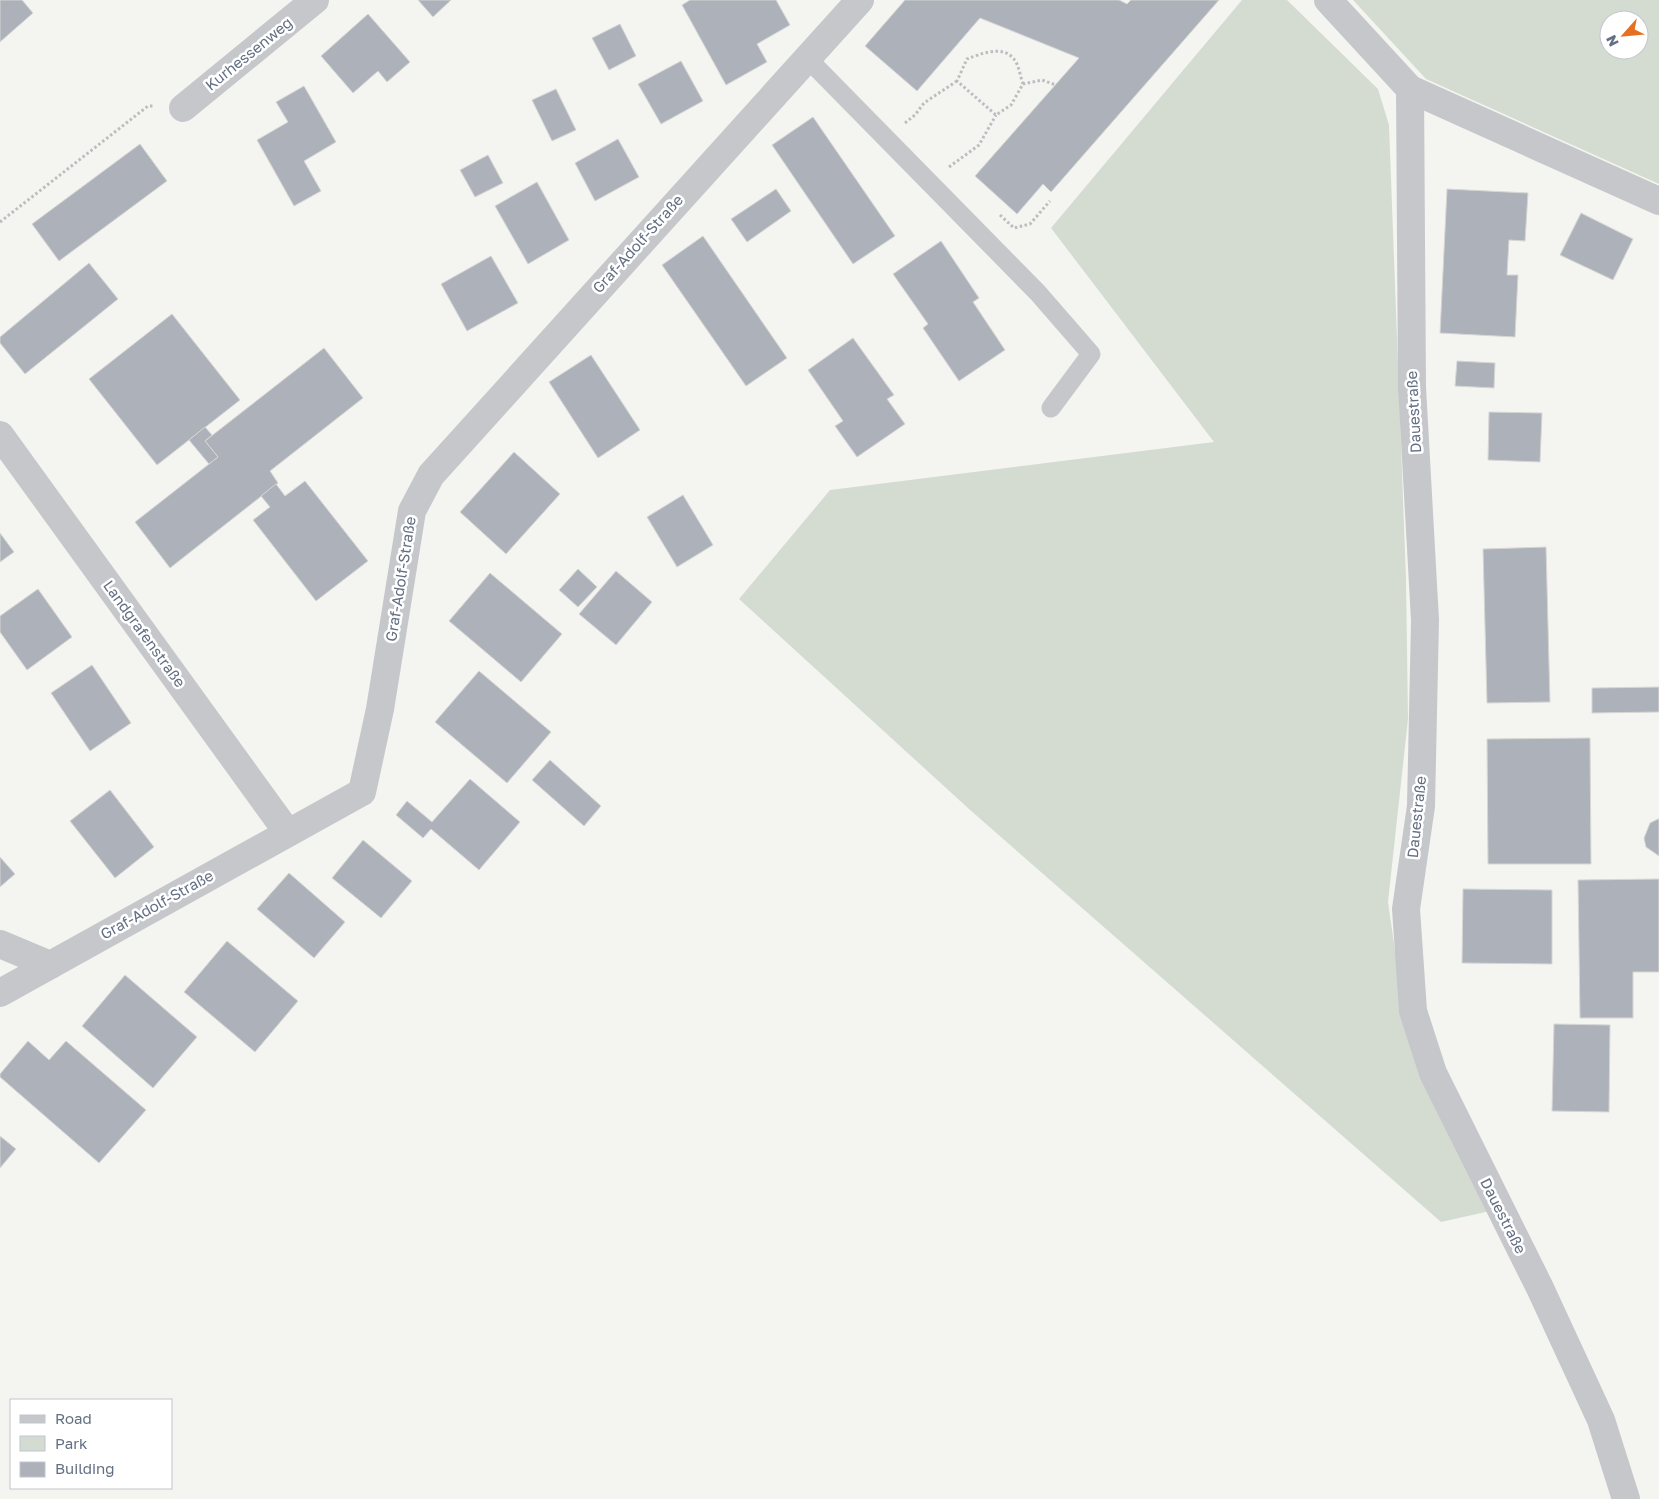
<svg xmlns="http://www.w3.org/2000/svg" width="1659" height="1499" viewBox="0 0 1659 1499" font-family="'Golos Text',sans-serif">
  <rect width="100%" height="100%" fill="#f4f5f1"/>
  <g fill="#d4dcd2" fill-rule="evenodd">
    <polygon points="1242,0 1287,0 1378,89 1389,125 1406,578 1408,719 1388,902 1403,1006 1490,1211 1441,1222 969,809 739,599 830,490 1214,442 1051,228"/>
    <path d="M 1353,0 L 1659,0 L 1659,184 L 1426,79 ZM 1609,20 L 1639,20 L 1639,50 L 1609,50 Z"/>
  </g>
  <g fill="#adb2ba" stroke="#d6d6d4">
    <polygon points="0,0 22,0 33,13 0,42"/>
    <polygon points="418,0 451,0 433,17"/>
    <polygon points="690,0 776,0 790,25 757,44 767,62 726,85 682,5"/>
    <polygon points="905,0 1119,0 1127,4 1131,0 1219,0 1051,192 1043,184 1017,214 975,176 1079,58 980,18 917,91 865,46"/>
    <polygon points="368,14 410,62 387,82 378,71 353,93 321,56"/>
    <polygon points="620,24 636,56 609,70 592,38"/>
    <polygon points="681,61 703,101 661,124 638,84"/>
    <polygon points="304,86 336,142 304,161 321,191 294,206 257,140 288,122 276,102"/>
    <polygon points="556,89 576,130 552,141 532,100"/>
    <polygon points="813,117 895,236 853,264 772,145"/>
    <polygon points="618,139 639,177 595,201 575,163"/>
    <polygon points="140,144 167,181 59,261 32,224"/>
    <polygon points="488,155 503,183 475,197 460,170"/>
    <polygon points="537,182 569,240 528,264 495,206"/>
    <polygon points="776,189 791,211 747,242 731,219"/>
    <polygon points="1447,189 1528,193 1525,241 1509,240 1507,275 1518,275 1515,337 1440,333"/>
    <polygon points="1581,213 1633,239 1613,280 1560,255"/>
    <polygon points="703,236 787,358 746,386 662,265"/>
    <polygon points="941,241 979,298 973,302 1005,350 959,381 923,328 928,324 893,274"/>
    <polygon points="491,256 518,303 467,331 441,284"/>
    <polygon points="89,263 118,299 25,374 0,343 0,337"/>
    <polygon points="172,314 240,400 157,465 89,379"/>
    <polygon points="853,338 894,395 887,399 905,424 857,457 835,426 843,421 808,370"/>
    <polygon points="324,348 363,398 270,471 278,483 170,568 135,522 218,457 205,441"/>
    <polygon points="591,355 640,430 598,458 549,382"/>
    <polygon points="1457,361 1495,363 1494,388 1455,386"/>
    <polygon points="1489,412 1542,413 1540,462 1488,460"/>
    <polygon points="205,427 212,435 205,441 218,457 209,464 189,440"/>
    <polygon points="514,452 560,494 506,554 460,512"/>
    <polygon points="305,481 368,561 316,601 253,520 270,507 261,496 276,484 285,496"/>
    <polygon points="683,495 713,545 677,567 647,517"/>
    <polygon points="0,533 14,552 0,562"/>
    <polygon points="1546,547 1550,702 1487,703 1483,549"/>
    <polygon points="578,569 597,587 578,607 559,590"/>
    <polygon points="616,571 652,602 616,645 579,614"/>
    <polygon points="490,573 562,634 521,682 449,621"/>
    <polygon points="38,589 72,637 27,670 0,632 0,616"/>
    <polygon points="92,665 131,723 90,751 51,693"/>
    <polygon points="479,671 551,732 507,783 435,722"/>
    <polygon points="1659,687 1659,712 1592,713 1592,688"/>
    <polygon points="1590,738 1591,864 1488,864 1487,739"/>
    <polygon points="550,760 601,806 584,826 532,780"/>
    <polygon points="470,779 520,822 479,870 431,829 423,838 396,815 407,801 432,822"/>
    <polygon points="110,790 154,847 115,878 70,821"/>
    <polygon points="1658,819 1659,819 1659,856 1646,847 1644,838 1650,823"/>
    <polygon points="363,840 412,881 381,918 332,878"/>
    <polygon points="0,857 15,874 0,887"/>
    <polygon points="289,873 345,922 314,958 257,909"/>
    <polygon points="1659,879 1659,972 1633,972 1633,1018 1580,1018 1578,880"/>
    <polygon points="1463,889 1552,890 1552,964 1462,963"/>
    <polygon points="227,941 298,1001 255,1052 184,992"/>
    <polygon points="125,975 197,1037 153,1088 82,1026"/>
    <polygon points="1554,1024 1610,1025 1609,1112 1552,1111"/>
    <polygon points="28,1041 49,1060 66,1041 146,1110 99,1163 0,1077 0,1074"/>
    <polygon points="0,1136 16,1149 0,1168"/>
  </g>
  <g fill="none" stroke-linecap="round" stroke-linejoin="round">
    <g stroke="#bcbdc0" stroke-width="3" stroke-dasharray="2.5 2.5" stroke-linecap="butt">
      <path d="M 1023,84 C 1020,76 1019,64 1013,58 C 1002,45 980,54 967,59 L 957,81 L 996,115 L 1011,105 L 1023,84 L 1042,80 L 1056,85"/>
      <polyline points="905,123 915,115 924,103 957,81"/>
      <polyline points="949,167 979,145 996,115"/>
      <polyline points="1000,215 1014,228 1030,224 1050,201"/>
      <polyline points="0,222 148,106 155,106"/>
    </g>
    <polyline stroke="#c5c7cb" stroke-width="19" points="807,58 1038,293 1091,354 1051,408"/>
    <g stroke="#c5c7cb" stroke-width="28">
      <polyline points="1328,0 1410,89 1412,387 1425,620 1421,806 1406,909 1413,1011 1433,1073 1540,1288 1601,1420 1626,1499"/>
      <polyline points="1410,89 1659,201"/>
      <polyline points="183,108 315,0"/>
      <polyline points="0,435 288,833"/>
      <polyline points="0,944 50,965"/>
      <polyline points="0,993 362,792 380,709 412,511 431,475 860,0"/>
    </g>
  </g>
  <g text-anchor="middle" stroke-width="5" stroke-linejoin="round" paint-order="stroke">
    <g font-size="15" fill="#636f83" stroke="#fff">
      <text transform="translate(249 54) rotate(-39)" y="5">Kurhessenweg</text>
      <text transform="translate(638 244) rotate(-48)" y="5">Graf-Adolf-Straße</text>
      <text transform="translate(1414 412) rotate(-93)" y="5">Dauestraße</text>
      <text transform="translate(401 579) rotate(-81)" y="5">Graf-Adolf-Straße</text>
      <text transform="translate(144 634) rotate(54)" y="5">Landgrafenstraße</text>
      <text transform="translate(1417 817) rotate(-84)" y="5">Dauestraße</text>
      <text transform="translate(157 905) rotate(-29)" y="5">Graf-Adolf-Straße</text>
      <text transform="translate(1503 1216) rotate(63)" y="5">Dauestraße</text>
    </g>
  </g>
  <rect x="10" y="1399" width="162" height="90" fill="#ffffff" stroke="#c1c5cd"/>
  <rect x="20" y="1415" width="25" height="8" fill="#c5c7cb" stroke="#c1c5cd"/>
  <text x="55" y="1424" font-size="15" fill="#636f83">Road</text>
  <rect x="20" y="1436" width="25" height="15" fill="#d4dcd2" stroke="#c1c5cd"/>
  <text x="55" y="1449" font-size="15" fill="#636f83">Park</text>
  <rect x="20" y="1462" width="25" height="15" fill="#adb2ba" stroke="#c1c5cd"/>
  <text x="55" y="1474" font-size="15" fill="#636f83">Building</text>
  <g transform="translate(1624 35) rotate(243)"><circle r="24" fill="#ffffff" stroke="#c1c5cd"/>
  <path d="M0-4L9 19L0 12L-9 19Z" fill="#e66f20"/>
  <text y="-8" font-size="14" font-weight="bold" text-anchor="middle" fill="#636f83">N</text>
  </g>
</svg>
